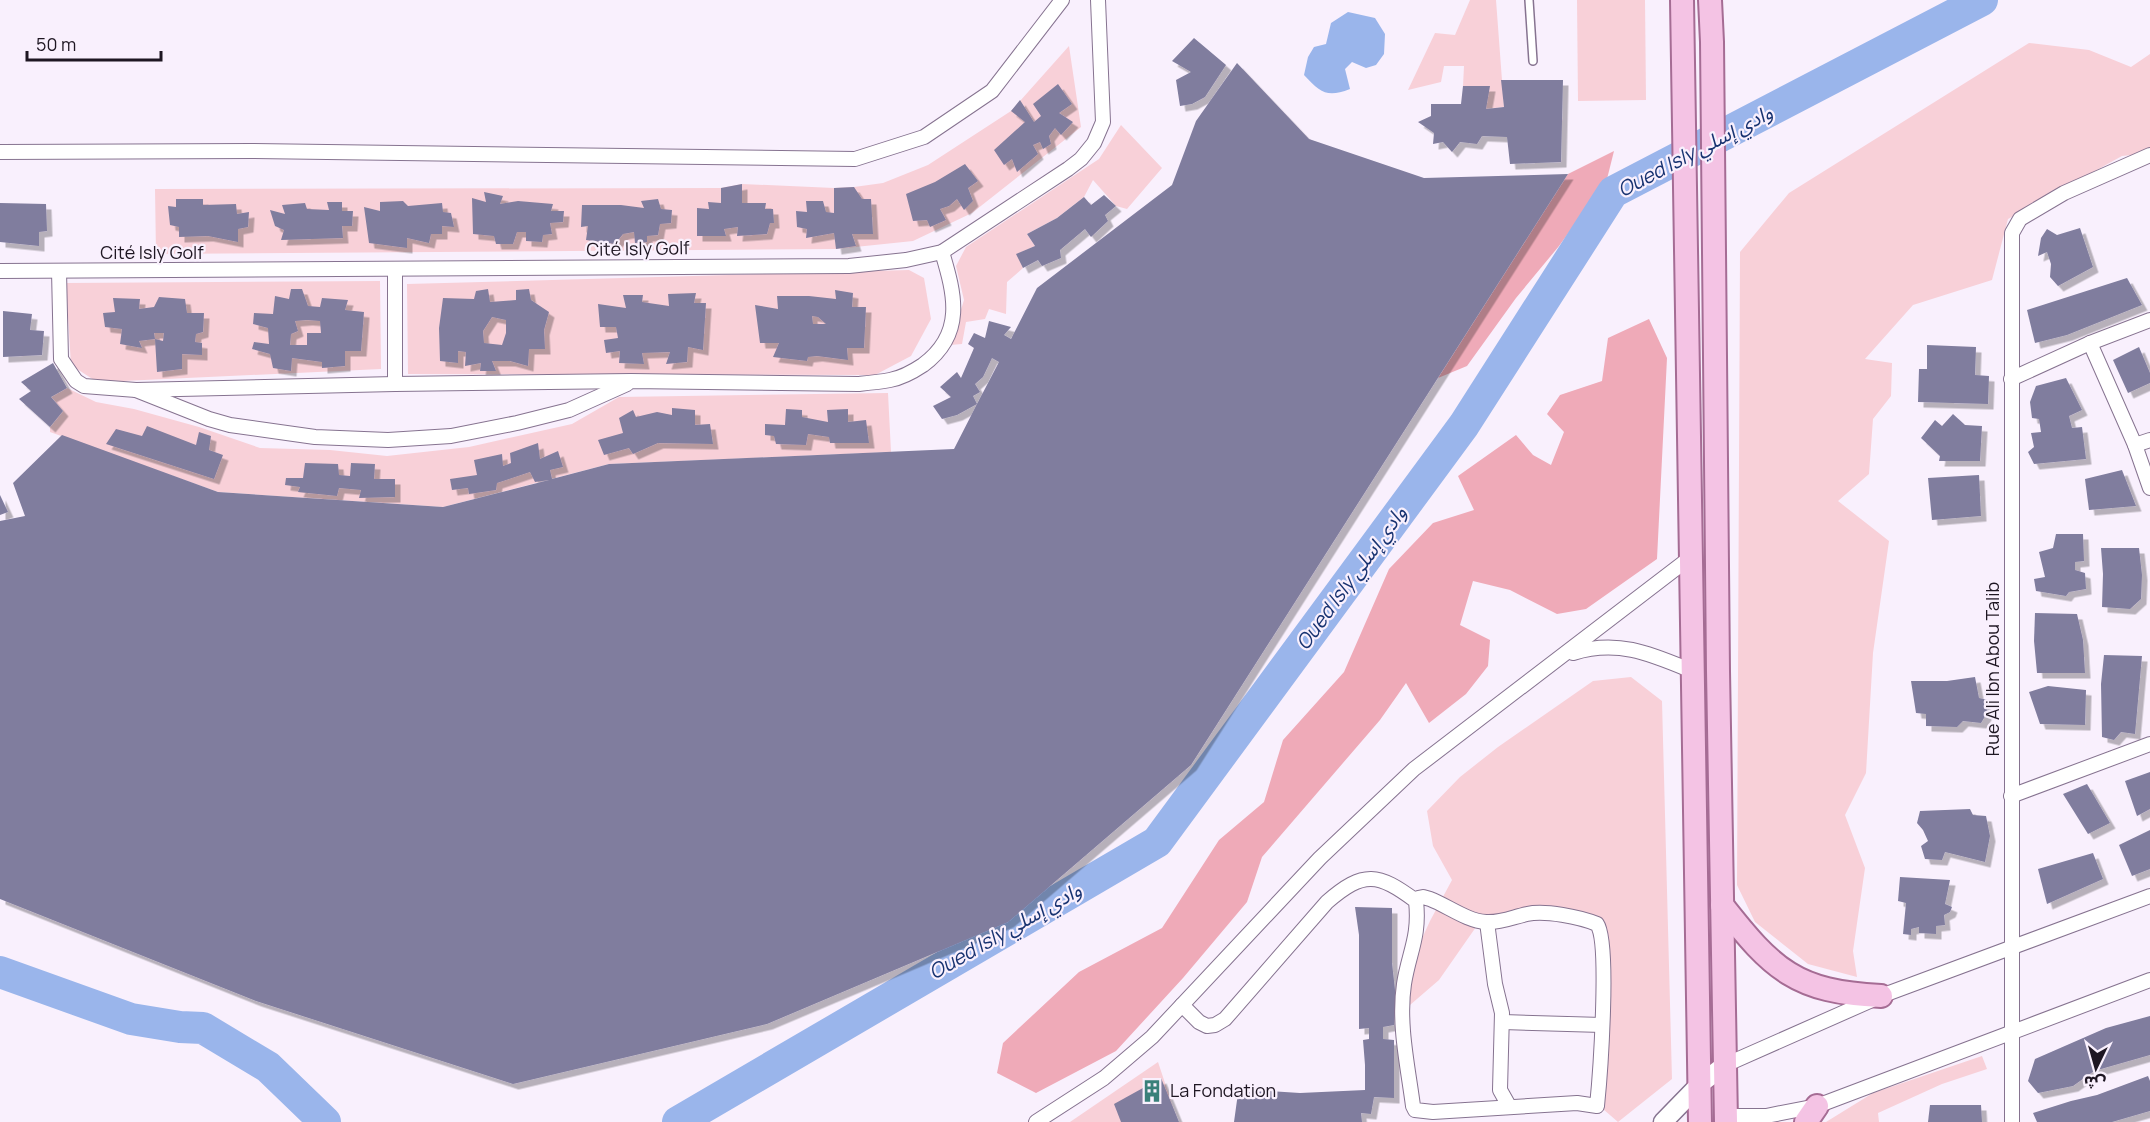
<svg xmlns="http://www.w3.org/2000/svg" width="2150" height="1122" viewBox="0 0 2150 1122" font-family="Manrope,'Noto Sans Arabic',sans-serif">
  <defs>
    <filter id="shadow"><feDropShadow dx="5.5" dy="5.5" stdDeviation="0" flood-color="#0004"/></filter>
  </defs>
  <rect width="100%" height="100%" fill="#f9f0fd"/>
  <g fill="#f8d0d8">
    <polygon points="1470,0 1496,0 1504,107 1486,109 1463,86 1464,66 1444,66 1441,82 1408,90 1435,33 1455,35"/>
    <polygon points="1577,0 1645,0 1646,100 1578,101"/>
    <polygon points="2029,43 2089,50 2131,67 2150,54 2150,153 2122,156 2008,219 1992,280 1913,305 1865,359 1892,363 1891,396 1873,419 1869,474 1838,501 1889,541 1873,653 1866,773 1845,815 1865,868 1853,951 1857,977 1808,964 1755,922 1737,885 1740,252 1789,193"/>
    <polygon points="1069,46 1081,127 972,213 913,241 836,249 156,254 155,189 721,188 742,184 834,188 854,187 883,183 928,165 1011,111"/>
    <polygon points="1121,125 1162,168 1127,209 1116,206 1093,180 1084,197 1057,218 1027,234 1035,246 1017,254 1023,268 1007,282 1006,314 989,309 985,319 966,322 962,344 950,345 964,300 956,266 966,247 1099,159"/>
    <polygon points="909,270 924,278 931,319 911,356 875,375 408,374 407,284"/>
    <polygon points="380,281 381,369 123,381 94,380 71,365 66,283"/>
    <polygon points="67,388 96,402 134,409 199,427 260,448 330,450 387,456 469,447 572,424 619,397 888,393 891,452 609,464 443,507 218,492 50,432 50,427 63,411 51,397"/>
    <polygon points="1631,677 1662,701 1672,1079 1618,1122 1603,1109 1603,1078 1608,1046 1597,1030 1596,978 1603,944 1591,918 1534,908 1476,927 1439,980 1410,1005 1407,971 1430,921 1452,880 1433,846 1427,811 1460,777 1498,747 1593,681"/>
    <polygon points="1982,1056 1987,1069 1942,1084 1878,1113 1879,1122 1826,1122 1873,1093"/>
    <polygon points="1158,1062 1178,1122 1070,1122"/>
  </g>
  <g fill="#efaab8">
    <polygon points="1614,151 1607,179 1559,246 1516,298 1467,366 1438,378 1568,174"/>
    <polygon points="1649,319 1667,358 1657,559 1586,609 1557,614 1510,590 1473,581 1460,625 1490,640 1488,666 1466,694 1429,723 1406,683 1380,720 1262,857 1247,902 1183,978 1116,1051 1036,1093 997,1073 1003,1043 1079,972 1162,928 1219,840 1264,802 1283,740 1344,672 1389,569 1433,523 1474,510 1458,476 1516,435 1533,455 1551,465 1564,432 1547,414 1560,395 1602,381 1608,338"/>
  </g>
  <path fill="#9ab5eb" d="M 1348,12 L 1375,18 L 1385,34 L 1384,54 L 1376,65 L 1366,68 L 1352,62 L 1345,69 L 1350,89 C 1327,98 1321,93 1304,75 L 1308,57 L 1314,47 L 1326,44 L 1331,23 Z"/>
  <g fill="none" stroke-linecap="round" stroke-linejoin="round">
    <g stroke="#9ab5eb" stroke-width="32">
      <polyline points="0,972 131,1019 180,1027 203,1028 268,1067 325,1122"/>
      <polyline points="678,1122 1157,842 1464,425 1613,192 1982,0"/>
    </g>
  </g>
  <g fill="#807d9e" fill-rule="evenodd" filter="url(#shadow)">
    <polygon points="1194,38 1226,65 1205,97 1192,104 1180,106 1176,80 1191,72 1172,61"/>
    <path d="M 1237,63 L 1309,139 L 1424,178 L 1568,174 L 1191,765 L 1008,922 L 767,1024 L 513,1084 L 256,1001 L 0,899 L 0,521 L 25,516 L 13,483 L 62,435 L 218,492 L 443,507 L 549,480 L 535,482 L 530,472 L 497,483 L 496,490 L 469,494 L 468,488 L 452,490 L 450,479 L 477,475 L 474,460 L 502,454 L 503,466 L 511,463 L 510,453 L 538,443 L 540,459 L 558,451 L 563,467 L 550,470 L 552,479 L 609,464 L 954,449 L 977,404 L 957,415 L 942,419 L 933,406 L 951,397 L 940,387 L 957,372 L 961,378 L 974,348 L 968,344 L 974,333 L 985,338 L 989,321 L 1011,327 L 1004,335 L 1011,339 L 1037,288 L 1172,185 L 1196,121 ZM 992,358 L 999,362 L 977,404 L 973,396 L 980,392 L 975,384 L 983,377 Z"/>
    <polygon points="1501,80 1563,80 1561,162 1510,164 1507,137 1482,136 1477,144 1460,142 1452,152 1443,142 1433,144 1434,133 1418,122 1431,116 1431,104 1461,104 1463,86 1490,86 1486,109 1504,107"/>
    <polygon points="1058,84 1072,104 1059,113 1073,122 1061,135 1055,128 1049,136 1051,144 1043,149 1040,142 1033,145 1038,154 1017,172 1012,159 1004,165 994,150 1025,122 1011,111 1020,100 1034,122 1041,116 1033,104"/>
    <polygon points="965,164 978,181 968,188 973,201 964,210 957,199 949,206 940,209 946,220 930,227 927,220 913,221 906,194 935,182"/>
    <polygon points="742,184 742,203 766,203 765,209 773,209 774,223 770,223 767,234 737,236 738,227 724,229 726,236 697,236 697,208 709,209 708,202 721,203 721,188"/>
    <polygon points="854,187 862,199 871,199 873,234 852,234 856,246 836,249 834,233 806,238 807,229 797,227 796,211 807,212 806,201 823,201 826,212 834,213 834,188"/>
    <polygon points="484,192 503,196 500,204 518,201 553,204 551,211 564,211 563,222 550,223 552,234 543,235 542,242 526,241 526,232 517,232 513,244 496,244 494,236 473,234 472,198 486,202"/>
    <polygon points="1104,195 1116,206 1105,215 1108,221 1091,237 1085,229 1060,250 1061,258 1042,266 1038,260 1023,268 1016,254 1035,246 1027,234 1057,218 1084,197 1091,205"/>
    <polygon points="176,199 203,199 203,205 236,204 237,214 249,212 248,227 238,229 238,242 208,236 179,237 179,227 170,225 168,206 176,207"/>
    <polygon points="658,199 661,209 672,210 671,223 660,224 658,235 647,236 647,242 635,243 634,232 623,234 615,244 586,240 588,226 581,227 582,205 621,205 644,208 641,201"/>
    <polygon points="403,201 408,206 442,203 443,212 451,213 454,227 442,226 442,234 431,234 429,243 407,238 407,248 369,243 364,207 380,211 380,202"/>
    <polygon points="327,202 342,202 342,211 353,211 352,226 342,226 343,238 281,240 284,230 275,226 270,210 285,214 282,205 305,203 307,209 329,210"/>
    <polygon points="0,203 46,204 47,231 39,232 39,246 0,242"/>
    <polygon points="2080,228 2093,267 2058,286 2050,277 2051,264 2047,252 2038,256 2041,238 2047,229 2057,235"/>
    <polygon points="2127,278 2142,305 2067,335 2035,343 2027,310"/>
    <path d="M 291,289 L 302,289 L 308,306 L 320,307 L 322,298 L 348,300 L 345,310 L 364,312 L 361,351 L 345,351 L 345,366 L 322,368 L 322,362 L 292,358 L 291,371 L 273,368 L 270,354 L 252,349 L 254,342 L 269,344 L 268,328 L 253,324 L 254,313 L 273,314 L 275,296 L 289,299 ZM 307,320 L 320,321 L 321,333 L 307,333 L 307,345 L 290,345 L 291,334 L 298,331 L 295,321 Z"/>
    <path d="M 488,289 L 490,302 L 516,300 L 516,290 L 529,289 L 531,300 L 549,312 L 544,330 L 545,349 L 529,349 L 528,366 L 510,361 L 492,361 L 496,371 L 480,371 L 481,363 L 465,366 L 466,352 L 458,351 L 458,363 L 440,361 L 439,328 L 443,298 L 474,299 L 476,291 ZM 492,317 L 506,320 L 506,333 L 502,345 L 484,343 L 483,331 Z"/>
    <path d="M 835,290 L 853,293 L 852,307 L 866,307 L 864,348 L 847,348 L 848,360 L 817,356 L 808,357 L 807,361 L 773,357 L 779,343 L 760,343 L 755,305 L 778,309 L 777,296 L 809,296 L 836,299 ZM 812,316 L 818,317 L 826,324 L 813,324 Z"/>
    <polygon points="696,293 694,303 706,303 703,350 688,347 687,362 666,364 670,352 642,353 644,364 619,363 620,351 606,353 604,340 618,338 616,327 600,327 598,304 626,308 623,295 643,295 642,302 669,306 668,294"/>
    <path d="M 159,297 L 185,299 L 187,313 L 204,313 L 203,332 L 196,334 L 195,342 L 202,343 L 202,355 L 182,354 L 182,369 L 157,372 L 155,339 L 139,341 L 142,348 L 120,344 L 122,329 L 105,327 L 103,313 L 115,312 L 113,298 L 140,299 L 139,309 L 154,307 ZM 154,333 L 164,333 L 163,341 L 155,339 Z"/>
    <polygon points="3,311 32,314 30,330 44,331 42,355 3,357"/>
    <polygon points="1927,345 1976,347 1975,375 1989,376 1988,404 1918,402 1919,369 1927,369"/>
    <polygon points="2139,347 2150,373 2150,383 2128,393 2113,360"/>
    <polygon points="53,363 67,388 51,397 63,411 50,427 19,399 31,391 21,382"/>
    <polygon points="2066,378 2082,410 2069,416 2072,428 2082,427 2086,459 2034,464 2028,452 2034,447 2031,433 2041,432 2039,419 2032,418 2030,402 2036,386"/>
    <polygon points="672,408 695,410 695,425 710,424 713,444 658,443 633,454 629,448 604,455 598,440 623,433 619,418 633,410 636,417 657,412 672,415"/>
    <polygon points="786,409 802,410 802,417 828,422 827,410 848,409 848,422 866,420 869,443 830,443 829,437 808,434 806,445 776,444 774,436 765,435 765,424 785,425"/>
    <polygon points="1953,414 1965,425 1982,426 1980,461 1939,461 1940,456 1921,438 1935,420 1942,426"/>
    <polygon points="147,426 196,445 199,432 211,436 209,450 223,455 214,479 106,444 116,429 142,436"/>
    <polygon points="305,463 338,464 339,475 350,476 351,463 375,464 374,479 395,479 395,497 359,498 361,490 339,488 337,496 298,492 300,487 285,485 286,478 303,478"/>
    <polygon points="2122,470 2136,506 2089,510 2085,479"/>
    <polygon points="1979,475 1981,516 1932,520 1928,478"/>
    <polygon points="0,495 8,512 0,515"/>
    <polygon points="2056,534 2083,534 2084,561 2075,562 2075,570 2085,573 2086,589 2069,592 2066,596 2036,591 2034,579 2045,577 2039,552 2053,548"/>
    <polygon points="2101,548 2139,548 2142,575 2141,599 2130,609 2102,607 2103,574"/>
    <polygon points="2035,613 2077,614 2083,640 2085,673 2037,673 2034,641"/>
    <polygon points="2104,655 2142,656 2135,734 2121,732 2114,740 2102,737 2101,684"/>
    <polygon points="1975,677 1979,698 1988,700 1987,713 1981,723 1963,721 1957,727 1926,726 1926,714 1916,713 1911,681 1947,681"/>
    <polygon points="2048,686 2086,690 2085,725 2040,724 2029,692"/>
    <polygon points="2150,772 2150,809 2137,816 2125,781"/>
    <polygon points="2087,784 2110,823 2088,834 2063,794"/>
    <polygon points="1970,809 1973,815 1986,816 1990,836 1985,862 1945,852 1942,860 1925,859 1921,846 1928,841 1923,830 1917,823 1920,811"/>
    <polygon points="2150,830 2150,869 2132,876 2119,845"/>
    <polygon points="2093,853 2103,879 2047,904 2038,869"/>
    <polygon points="1900,877 1950,880 1945,904 1952,907 1950,912 1944,915 1945,925 1936,926 1936,934 1919,933 1919,927 1911,929 1911,935 1903,934 1906,903 1898,901"/>
    <polygon points="1355,907 1392,908 1392,963 1396,999 1394,1025 1383,1027 1383,1039 1394,1040 1394,1098 1374,1097 1371,1114 1361,1113 1362,1122 1234,1122 1238,1093 1269,1091 1300,1093 1365,1090 1365,1065 1363,1040 1369,1039 1369,1028 1359,1029 1359,935"/>
    <polygon points="2150,1016 2150,1055 2094,1071 2073,1086 2038,1093 2028,1081 2035,1059 2106,1028"/>
    <polygon points="2148,1076 2150,1081 2150,1111 2112,1122 2037,1122 2033,1113 2071,1101 2097,1095"/>
    <polygon points="1161,1078 1179,1122 1121,1122 1114,1104"/>
    <polygon points="1930,1105 1981,1105 1982,1122 1928,1122"/>
  </g>
  <g fill="none" stroke-linecap="round" stroke-linejoin="round">
    <g stroke="#867390" stroke-width="10">
      <polyline id="service" points="1529,0 1533,61"/>
    </g>
    <g stroke="#867390" stroke-width="16">
      <g id="minor">
        <polyline points="0,152 251,151 855,159 924,137 992,91 1062,0"/>
        <polyline points="0,271 849,266 906,260 942,252 1068,169 1081,159 1094,143 1103,122 1098,0"/>
        <polyline points="59,271 61,359 76,381 84,386 136,390 209,419 230,425 315,437 388,440 451,436 517,423 569,410 627,384"/>
        <polyline points="2090,343 2135,445 2150,488"/>
        <polyline points="2011,379 2090,343 2150,320"/>
        <polyline points="395,384 395,270"/>
        <path d="M 136,390 L 395,384 L 631,381 L 858,384 C 868,383 879,382 890,380 C 901,378 914,371 923,365 C 965,334 955,295 942,252"/>
        <polyline points="2135,445 2150,440"/>
        <path d="M 1573,653 C 1618,639 1651,654 1692,671"/>
        <polyline points="2011,796 2150,744"/>
        <polyline points="1487,922 1495,984 1502,1013 1500,1090 1509,1106"/>
        <path d="M 1182,1005 L 1199,1022 L 1207,1026 L 1215,1025 L 1225,1019 L 1327,902 C 1364,870 1378,873 1416,901 C 1420,937 1409,952 1404,984 C 1398,1024 1408,1067 1413,1106 L 1415,1110 L 1433,1112 L 1577,1103 L 1597,1106 C 1600,1077 1610,942 1597,924 C 1580,917 1545,910 1527,914 C 1513,917 1501,923 1486,922 C 1467,921 1448,906 1430,899 L 1423,897 L 1418,898 L 1416,901"/>
        <polyline points="1503,1022 1602,1025"/>
        <polyline points="1725,1065 1881,996 2150,896"/>
        <polyline points="1726,1116 1766,1116 1817,1106 2150,980"/>
        <polyline points="1036,1122 1104,1078 1152,1037 1320,858 1414,769 1691,557"/>
        <polyline points="2012,1122 2012,233 2020,219 2064,193 2150,155"/>
      </g>
    </g>
    <g stroke="#867390" stroke-width="21">
      <polyline id="tertiary" points="1663,1122 1700,1084 1725,1065"/>
    </g>
    <g stroke="#a56c94" stroke-width="26">
      <g id="primary">
        <polyline points="1682,0 1700,1122"/>
        <polyline points="1710,0 1712,42 1718,671 1726,1122"/>
        <path d="M 1722,905 C 1773,970 1796,992 1881,996"/>
        <polyline points="1806,1122 1817,1106"/>
      </g>
    </g>
    <use href="#service" stroke="#fff" stroke-width="7"/>
    <use href="#minor" stroke="#fff" stroke-width="14"/>
    <use href="#tertiary" stroke="#fff" stroke-width="18"/>
    <use href="#primary" stroke="#f4c3e4" stroke-width="22"/>
  </g>
  <defs>
    <g id="building-bare" transform="scale(1.8)"><path d="M-4-6H4V6H1V3H-1V6H-4ZM-2.5-4.3h1.7v1.8h-1.7ZM.8-4.3h1.7v1.8H.8ZM-2.5-1h1.7V.8h-1.7ZM.8-1h1.7V.8H.8Z" fill="#39807a" stroke="#f9f0fd" stroke-width="2.5" paint-order="stroke"/></g>
  </defs>
  <g fill-rule="evenodd">
    <use href="#building-bare" x="1152" y="1091"/>
  </g>
  <g text-anchor="middle" stroke-width="4.5" stroke-linejoin="round" paint-order="stroke">
    <g font-size="18" fill="#1e1622" stroke="#f9f0fd">
      <text transform="translate(638 249) rotate(-1)" y="6">Cité Isly Golf</text>
      <text x="152" y="259">Cité Isly Golf</text>
      <text transform="translate(1993 669) rotate(-90)" y="6">Rue Ali Ibn Abou Talib</text>
    </g>
    <g font-size="18" fill="#1e1622" stroke="#f9f0fd" text-anchor="start">
      <text x="1170" y="1097">La Fondation</text>
    </g>
    <g font-size="20" font-style="italic" fill="#183371" stroke="#f9f0fd">
      <text transform="translate(1695 151) rotate(-28)" y="7">Oued Isly وادي إسلي</text>
      <text transform="translate(1351 578) rotate(-54)" y="7">Oued Isly وادي إسلي</text>
      <text transform="translate(1005 931) rotate(-30)" y="7">Oued Isly وادي إسلي</text>
    </g>
  </g>
  <g transform="translate(2096 1068) rotate(185)" stroke="#f9f0fd" stroke-width="4.5" paint-order="stroke">
  <path d="M0-4.5L10 22L0 15L-10 22Z" fill="#1e1622"/>
  <text y="-9" font-size="16" font-weight="bold" text-anchor="middle" fill="#1e1622">ش</text>
  </g>
  <path d="M27 51v9h134v-9" fill="none" stroke="#1e1622" stroke-width="3"/>
  <text x="36" y="51" font-size="18" fill="#1e1622" stroke="#f9f0fd" stroke-width="4.5" paint-order="stroke">50 m</text>
</svg>
